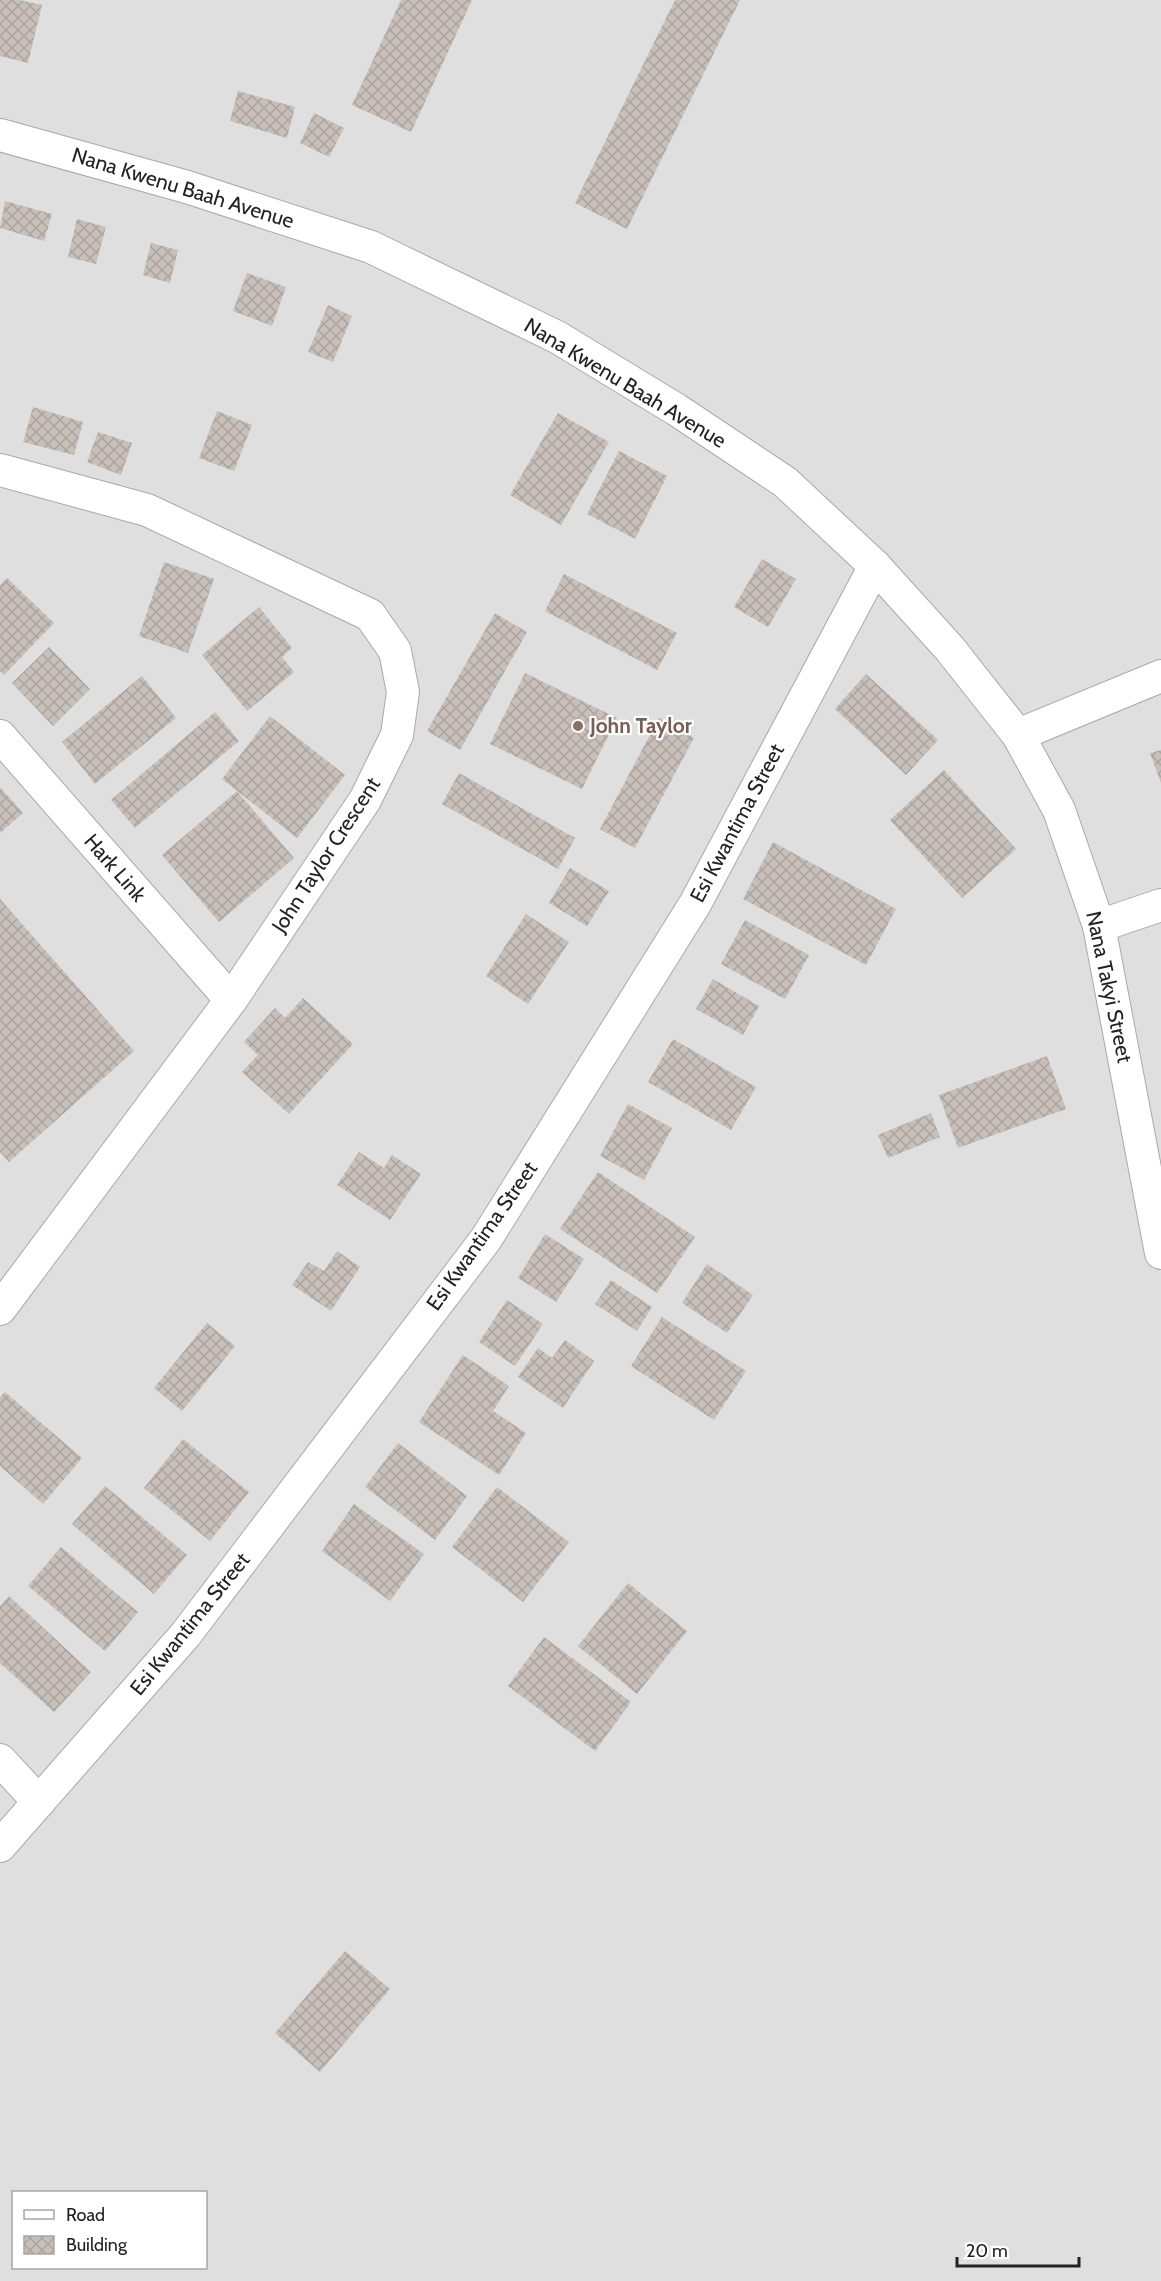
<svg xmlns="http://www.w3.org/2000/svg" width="1161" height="2281" viewBox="0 0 1161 2281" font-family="Cabin,sans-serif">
  <defs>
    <pattern id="building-cross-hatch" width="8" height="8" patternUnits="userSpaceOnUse" patternTransform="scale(1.5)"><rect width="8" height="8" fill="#c7bfb8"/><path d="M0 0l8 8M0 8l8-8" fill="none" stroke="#aba49e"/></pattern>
  </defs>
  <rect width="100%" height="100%" fill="#f2efe9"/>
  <path fill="#e0dfdf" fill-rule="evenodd" d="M 0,0 L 1161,0 L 1161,2281 L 0,2281 ZM 14,2192 L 206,2192 L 206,2268 L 14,2268 Z"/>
  <g fill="url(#building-cross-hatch)">
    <polygon points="0,0 20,0 42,5 28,63 0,56"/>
    <polygon points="401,0 472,0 411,132 352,105"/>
    <polygon points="675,0 740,0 627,229 575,203"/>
    <polygon points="238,91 295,107 287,138 230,121"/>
    <polygon points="314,113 344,128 329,157 300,143"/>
    <polygon points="5,201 52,214 44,241 0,228"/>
    <polygon points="77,219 106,227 96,264 68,257"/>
    <polygon points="151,243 178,250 170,283 143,275"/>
    <polygon points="247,273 286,287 272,326 233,311"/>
    <polygon points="328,305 352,316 333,362 308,352"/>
    <polygon points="33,407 83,422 74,455 23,442"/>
    <polygon points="217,411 252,425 234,471 199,458"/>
    <polygon points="558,413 609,442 561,525 510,495"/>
    <polygon points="98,432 132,443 121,475 87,462"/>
    <polygon points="619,451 667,476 635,539 587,514"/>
    <polygon points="762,559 796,579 768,627 734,607"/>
    <polygon points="164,562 214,579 188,653 139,636"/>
    <polygon points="564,574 677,633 657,670 545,611"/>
    <polygon points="7,578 54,623 4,675 0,671 0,585"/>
    <polygon points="259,607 292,648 282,657 294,672 247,711 202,655"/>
    <polygon points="495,613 527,632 460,750 427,731"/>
    <polygon points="49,647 90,689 53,726 12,683"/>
    <polygon points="525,673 617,718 582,789 490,744"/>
    <polygon points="866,674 938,740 906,775 835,709"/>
    <polygon points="142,676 176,718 95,784 62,742"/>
    <polygon points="215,712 239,741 135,828 111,800"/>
    <polygon points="270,716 345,775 297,838 222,779"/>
    <polygon points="659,718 694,738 635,848 600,829"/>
    <polygon points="1161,750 1161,783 1150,753"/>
    <polygon points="944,770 1016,849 962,898 890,820"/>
    <polygon points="459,773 575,838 558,869 442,804"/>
    <polygon points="0,787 23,813 0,833"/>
    <polygon points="237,791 294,858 219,922 162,855"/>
    <polygon points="773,842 896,909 866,965 743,899"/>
    <polygon points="570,868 609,891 587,926 549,903"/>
    <polygon points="0,899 134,1051 9,1162 0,1152"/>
    <polygon points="526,914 569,942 528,1004 486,976"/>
    <polygon points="745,920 809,955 785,999 721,964"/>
    <polygon points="713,979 759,1006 743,1035 696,1009"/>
    <polygon points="303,998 353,1044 289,1114 242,1072 258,1055 244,1042 275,1008 285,1018"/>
    <polygon points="673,1039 756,1087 731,1130 648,1082"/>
    <polygon points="1047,1056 1066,1109 958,1148 939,1095"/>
    <polygon points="628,1104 672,1128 644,1180 600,1156"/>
    <polygon points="931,1113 940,1137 888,1158 878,1135"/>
    <polygon points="359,1152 384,1168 392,1155 421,1174 390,1220 337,1185"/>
    <polygon points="598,1172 695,1237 657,1293 560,1229"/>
    <polygon points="545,1234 584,1259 556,1302 518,1278"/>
    <polygon points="337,1251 360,1267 331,1311 292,1285 308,1262 324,1271"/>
    <polygon points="707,1264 753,1295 727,1333 682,1303"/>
    <polygon points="611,1280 652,1307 637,1331 595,1304"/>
    <polygon points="507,1300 543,1324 515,1366 479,1342"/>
    <polygon points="662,1317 746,1371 714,1420 631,1366"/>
    <polygon points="207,1323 235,1346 182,1411 154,1388"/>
    <polygon points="565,1340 594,1361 563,1408 518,1377 538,1348 552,1358"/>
    <polygon points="463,1355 509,1386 493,1411 526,1433 499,1475 419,1422"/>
    <polygon points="5,1392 82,1458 43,1504 0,1466 0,1397"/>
    <polygon points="183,1439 249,1492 210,1541 144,1488"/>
    <polygon points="398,1443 467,1496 435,1540 365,1487"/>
    <polygon points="105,1486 187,1555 154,1594 72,1524"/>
    <polygon points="497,1487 569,1542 523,1602 452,1547"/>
    <polygon points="354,1504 424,1554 390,1601 322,1551"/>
    <polygon points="61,1547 138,1612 105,1651 28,1586"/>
    <polygon points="628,1583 687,1631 637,1694 578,1646"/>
    <polygon points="9,1596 91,1672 54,1712 0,1663 0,1606"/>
    <polygon points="544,1637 631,1702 595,1751 508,1686"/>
    <polygon points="345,1951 390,1989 320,2072 275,2033"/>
  </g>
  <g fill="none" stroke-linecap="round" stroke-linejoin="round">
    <g stroke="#a9a9a9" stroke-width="34">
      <g id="minor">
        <polyline points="0,135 187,187 371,247 557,337 677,410 785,482 875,566 950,649 1018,735 1059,810 1099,926 1161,1253"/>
        <polyline points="0,470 147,510 370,615 395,651 403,692 397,735 365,800 231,1000 0,1309"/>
        <polyline points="1018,735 1161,676"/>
        <polyline points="0,736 231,1000"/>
        <polyline points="1099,926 1161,905"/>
        <polyline points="0,1760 39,1802"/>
        <polyline points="0,1846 186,1634 486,1239 695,904 875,566"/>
      </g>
    </g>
    <use href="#minor" stroke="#fff" stroke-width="32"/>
  </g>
  <circle fill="#8d6e63" stroke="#fff" stroke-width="2" cx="578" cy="726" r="6"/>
  <g text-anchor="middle" stroke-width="4.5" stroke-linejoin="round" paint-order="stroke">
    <g font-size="21" fill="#222" stroke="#fff">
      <text transform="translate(183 188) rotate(17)" y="7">Nana Kwenu Baah Avenue</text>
      <text transform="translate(625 383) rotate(31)" y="7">Nana Kwenu Baah Avenue</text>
      <text transform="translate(737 823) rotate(-62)" y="7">Esi Kwantima Street</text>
      <text transform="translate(326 855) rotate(-57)" y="7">John Taylor Crescent</text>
      <text transform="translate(115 868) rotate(49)" y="7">Hark Link</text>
      <text transform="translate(1109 987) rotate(78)" y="7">Nana Takyi Street</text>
      <text transform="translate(482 1236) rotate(-55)" y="7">Esi Kwantima Street</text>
      <text transform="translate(190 1624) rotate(-51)" y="7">Esi Kwantima Street</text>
    </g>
    <g font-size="21" font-weight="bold" fill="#785e54" stroke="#fff" text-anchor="start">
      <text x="590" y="733">John Taylor</text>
    </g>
  </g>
  <rect x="12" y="2191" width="195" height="78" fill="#ffffff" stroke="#a7a7a7" stroke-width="1.5"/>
  <rect x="24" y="2210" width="30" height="9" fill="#ffffff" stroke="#a7a7a7" stroke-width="1.5"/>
  <text x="66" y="2221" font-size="18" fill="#222222">Road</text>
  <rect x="24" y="2236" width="30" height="18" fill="url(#building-cross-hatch)" stroke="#a7a7a7" stroke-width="1.5"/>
  <text x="66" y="2251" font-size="18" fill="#222222">Building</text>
  <path d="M957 2257v9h122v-9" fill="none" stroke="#222222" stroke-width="3"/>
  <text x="966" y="2257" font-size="18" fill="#222222" stroke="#ffffff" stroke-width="4.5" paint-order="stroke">20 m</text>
</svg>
